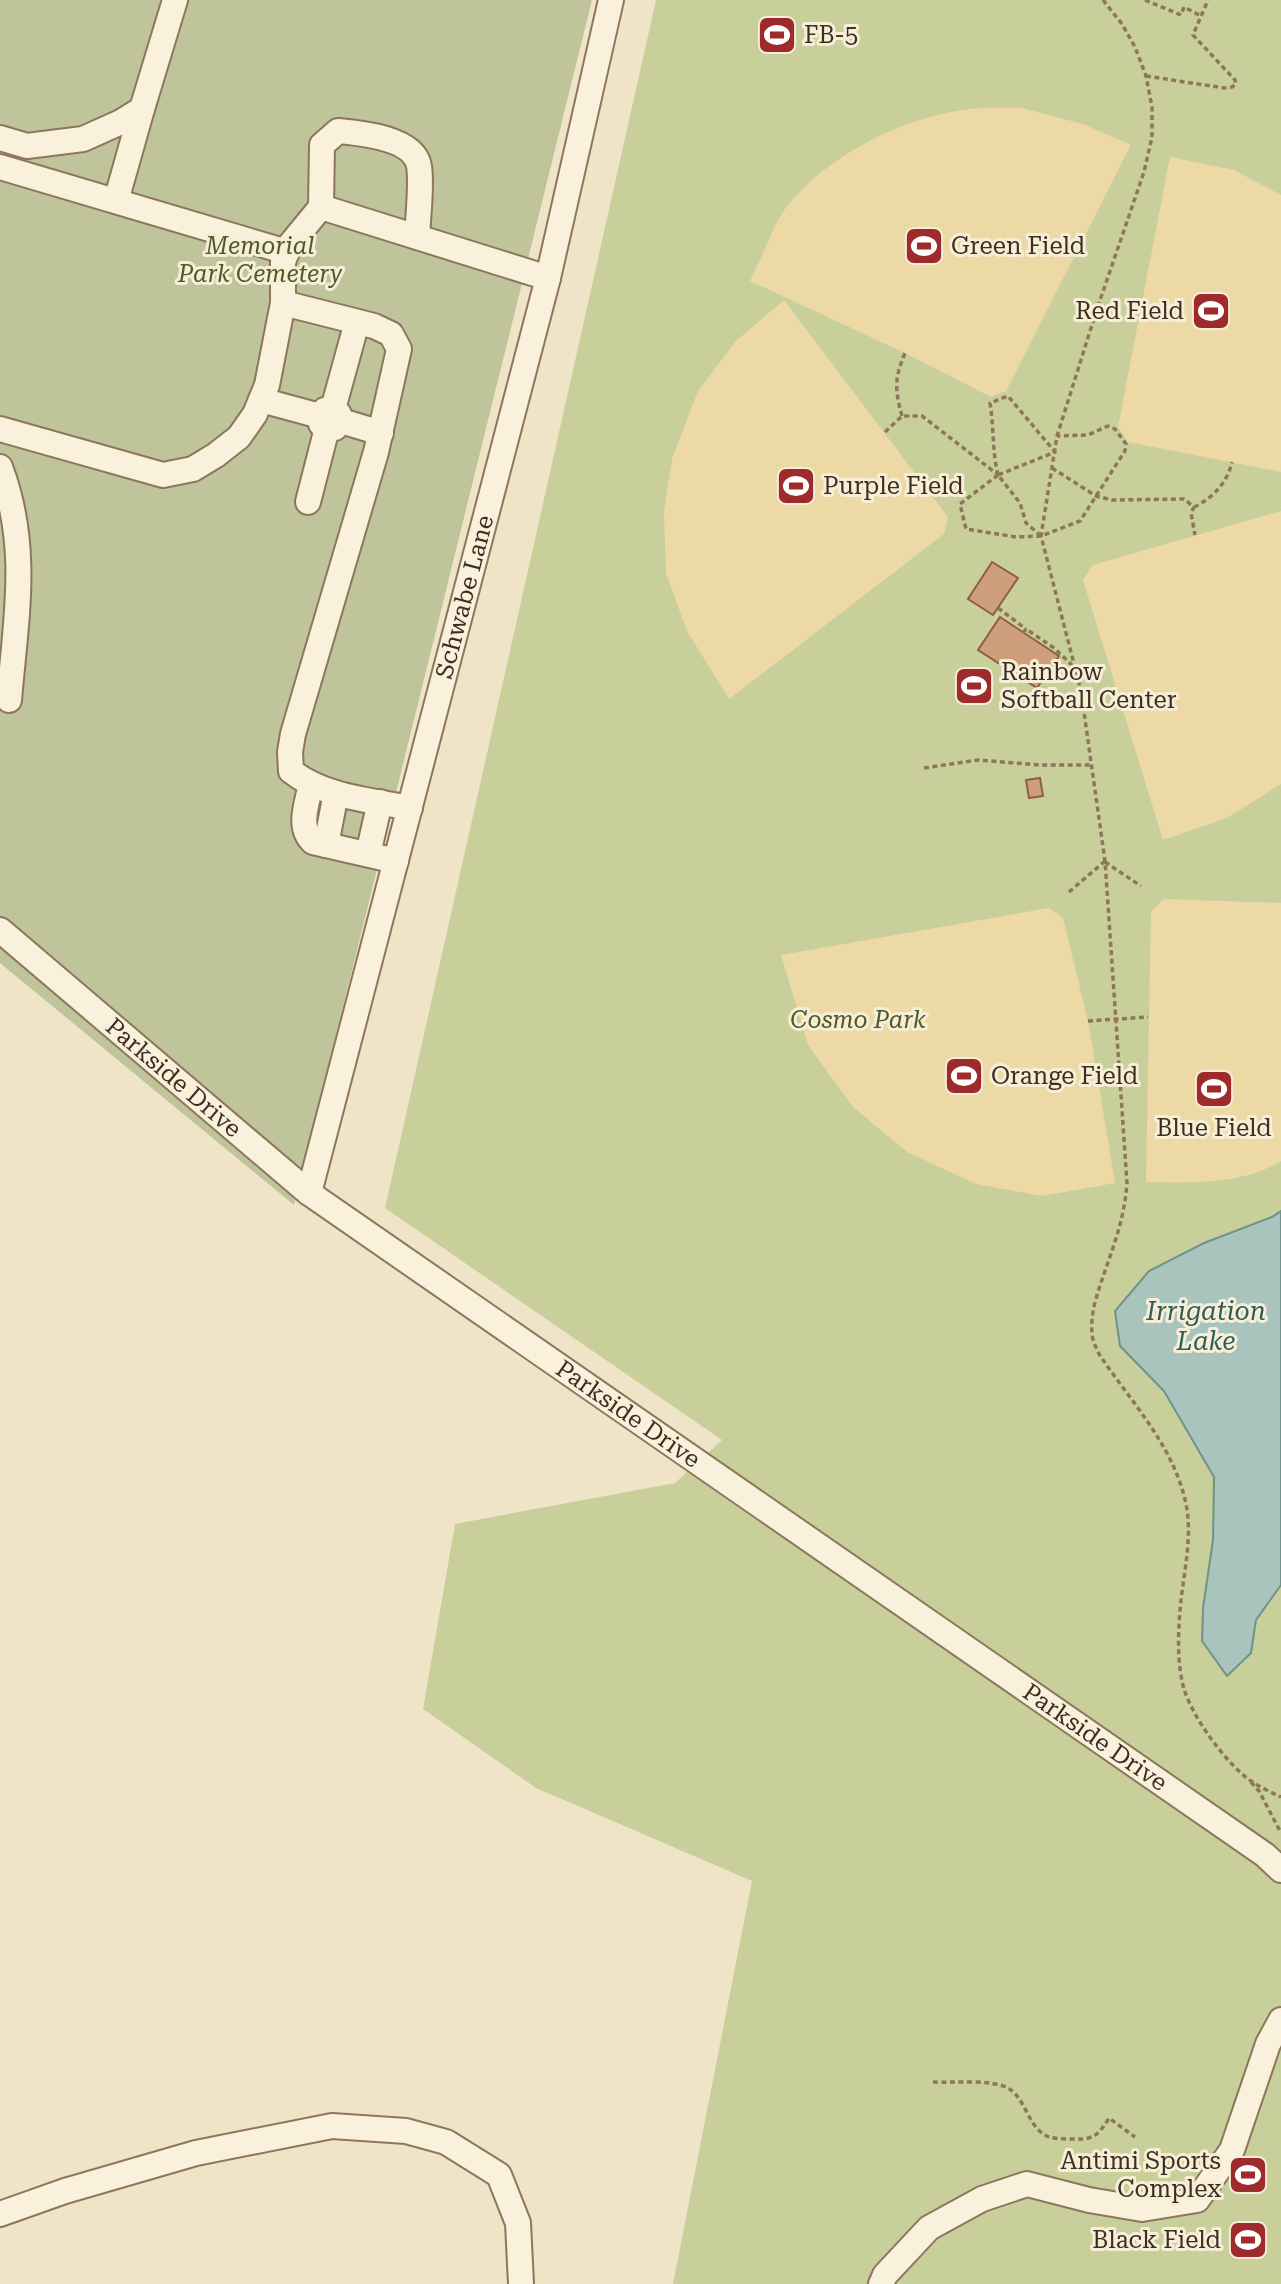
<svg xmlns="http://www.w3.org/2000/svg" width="1281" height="2284" viewBox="0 0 1281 2284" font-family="'Roboto Serif',serif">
  <rect width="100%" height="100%" fill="#f0e4c8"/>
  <polygon fill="#c9cf9b" points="656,0 1281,0 1281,2284 673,2284 752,1881 536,1788 423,1709 455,1524 675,1483 722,1440 385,1208"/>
  <g fill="#ecd9a5">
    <path d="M 1022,108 L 1083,124 L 1131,145 L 1006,391 L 991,397 L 905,353 L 750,281 C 760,262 773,226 785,209 C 825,157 899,119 963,110 C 982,107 1003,108 1022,108 Z"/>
    <polygon points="1170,157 1234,170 1281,195 1281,472 1128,442 1118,427"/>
    <polygon points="784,300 948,517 944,534 729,699 687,631 666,573 664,512 672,459 698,391 736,341"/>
    <polygon points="1281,511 1281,784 1227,818 1163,840 1083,580 1093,565"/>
    <path d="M 1164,899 L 1281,903 L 1281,1161 C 1243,1185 1190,1183 1146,1182 L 1151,911 Z"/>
    <polygon points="1049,908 1063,918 1088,1021 1115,1183 1042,1196 976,1184 907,1152 853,1107 808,1045 781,955"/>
  </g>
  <polygon fill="#bfc49a" points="0,0 592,0 294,1205 0,963"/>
  <polygon fill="#a9c4bc" stroke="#6f938a" stroke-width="2" points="1281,1211 1281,1585 1256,1620 1251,1653 1227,1676 1202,1641 1203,1608 1213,1540 1214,1477 1164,1391 1120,1346 1115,1311 1149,1271 1204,1243 1272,1217"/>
  <g fill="#cf9f7d" stroke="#8d5f41" stroke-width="2">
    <polygon points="992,562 1018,578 993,615 968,599"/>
    <polygon points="1000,617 1059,656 1037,688 978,650"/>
    <polygon points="1040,778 1043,796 1029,798 1026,780"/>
  </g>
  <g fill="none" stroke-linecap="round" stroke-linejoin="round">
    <g stroke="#8d765c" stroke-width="28">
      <g id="minor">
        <polyline points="0,138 27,146 83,139 121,122 142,109 175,0"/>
        <polyline points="0,167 287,252"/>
        <polyline points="116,201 142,109"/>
        <path d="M 321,207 L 322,145 L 338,131 C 361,133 414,138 419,166 C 422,185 418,216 417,237"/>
        <path d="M 283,303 L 374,326 L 391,334 L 399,349 L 376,452 L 293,734 L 290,752 L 291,771 C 324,797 370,800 410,808"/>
        <polyline points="261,400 320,416"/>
        <polyline points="333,409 357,322"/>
        <polyline points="341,421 339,414 333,409 325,410 320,416 321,424 327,428 335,428 341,421 381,433"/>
        <polyline points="0,429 163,475 193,469 216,455 239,437 255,414 267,385 283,303 283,262 289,246 321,207 548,278"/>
        <path d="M 0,467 C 30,546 16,618 9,700"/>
        <polyline points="308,502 327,428"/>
        <path d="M 311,784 C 307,804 297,827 313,842 L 396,861"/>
        <polyline points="326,845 336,793"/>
        <polyline points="368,854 380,802"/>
        <path id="s1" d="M 0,930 L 309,1193 L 1265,1855 L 1281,1870"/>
        <path id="s2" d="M 309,1193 L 548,278 L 611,0"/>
        <polyline points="0,2214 65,2191 196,2153 332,2126 406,2131 446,2142 499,2175 518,2223 521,2284"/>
        <polyline points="881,2284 885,2275 929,2228 982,2199 1027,2184 1089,2200 1142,2209 1197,2200 1232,2150 1268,2044 1281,2020"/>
      </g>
    </g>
    <g stroke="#8d765c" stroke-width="3.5" stroke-dasharray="5 3.5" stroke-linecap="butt">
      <path d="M 1103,0 L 1122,24 L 1135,47 L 1146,76 L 1152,107 L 1152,137 L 1144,172 L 1097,309 L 1057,436 L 1041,536 L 1081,691 L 1105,861 L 1127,1183 C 1125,1213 1116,1240 1106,1268 C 1099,1289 1090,1311 1092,1333 C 1092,1340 1096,1347 1099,1354 C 1131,1402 1174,1446 1186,1504 C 1193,1539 1183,1575 1180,1610 C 1178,1635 1177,1664 1184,1689 C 1193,1718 1224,1760 1248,1779 C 1258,1786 1270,1792 1281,1797"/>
      <polyline points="1145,0 1181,15 1184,7 1201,16"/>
      <polyline points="1146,76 1224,88 1232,87 1236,84 1235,80 1193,35 1208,0"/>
      <path d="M 902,416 C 895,390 894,379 905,353"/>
      <polyline points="885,432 902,416 922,416 997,474"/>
      <polyline points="1052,468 1096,496 1112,500 1184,499 1194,507 1191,513 1195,535"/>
      <polyline points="998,475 960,504 966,529 1016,537 1041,536 1080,521 1125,451 1126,444 1115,429 1108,426 1088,435 1057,436"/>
      <path d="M 998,475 C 992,451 994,427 990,403 L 1008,396 L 1055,452 L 998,475 L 1020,503 L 1026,523 L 1040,535"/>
      <path d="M 1194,507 C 1213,498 1227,483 1232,462"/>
      <polyline points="998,608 1026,629"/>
      <polyline points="1023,633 1026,629 1054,648 1074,667"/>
      <polyline points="924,768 978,760 1040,765 1091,765"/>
      <polyline points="1105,862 1141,886"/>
      <polyline points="1069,892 1105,861"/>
      <polyline points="1088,1021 1148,1017"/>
      <polyline points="1251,1782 1259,1791 1280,1831"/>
      <path d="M 933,2082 C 954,2083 991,2079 1008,2088 C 1027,2099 1027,2128 1049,2137 C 1056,2139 1067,2139 1076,2139 C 1094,2140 1100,2133 1109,2118 L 1135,2137"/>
    </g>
    <use href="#minor" stroke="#faf1dc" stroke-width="24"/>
  </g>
  <defs>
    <g id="stadium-square" transform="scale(2.0125)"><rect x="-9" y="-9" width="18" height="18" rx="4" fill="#9e2a2b" stroke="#f7eed8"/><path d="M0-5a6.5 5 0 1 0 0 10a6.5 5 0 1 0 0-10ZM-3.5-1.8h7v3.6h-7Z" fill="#fff"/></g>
  </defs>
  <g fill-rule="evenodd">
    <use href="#stadium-square" x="777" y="35"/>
    <use href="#stadium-square" x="924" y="246"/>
    <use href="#stadium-square" x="1211" y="311"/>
    <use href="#stadium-square" x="796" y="486"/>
    <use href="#stadium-square" x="974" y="686"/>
    <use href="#stadium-square" x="964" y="1076"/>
    <use href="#stadium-square" x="1214" y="1089"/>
    <use href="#stadium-square" x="1248" y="2175"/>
    <use href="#stadium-square" x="1248" y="2240"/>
  </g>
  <g text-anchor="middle" stroke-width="6" stroke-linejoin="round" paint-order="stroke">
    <g font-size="24" fill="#3d2e20" stroke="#f7eed8" text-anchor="start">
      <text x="804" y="43">FB-5</text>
      <text x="951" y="254">Green Field</text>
      <text x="1184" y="319" text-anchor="end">Red Field</text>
      <text x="823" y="494">Purple Field</text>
      <text x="1001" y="680">Rainbow<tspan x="1001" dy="28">Softball Center</tspan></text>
      <text x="991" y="1084">Orange Field</text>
      <text x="1214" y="1136" text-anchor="middle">Blue Field</text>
      <text x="1221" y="2169" text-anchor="end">Antimi Sports<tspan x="1221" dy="28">Complex</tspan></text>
      <text x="1221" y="2248" text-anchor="end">Black Field</text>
    </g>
    <g font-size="24" font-style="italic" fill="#4d5a26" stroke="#f7eed8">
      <text x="260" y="254">Memorial<tspan x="260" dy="28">Park Cemetery</tspan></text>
      <text x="858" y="1028">Cosmo Park</text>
    </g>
    <g font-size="24" fill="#3d2e20" stroke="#f7eed8">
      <text dy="8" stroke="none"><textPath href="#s2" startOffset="616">Schwabe Lane</textPath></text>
      <text dy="8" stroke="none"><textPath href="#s1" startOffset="228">Parkside Drive</textPath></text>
      <text dy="8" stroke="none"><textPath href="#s1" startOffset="794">Parkside Drive</textPath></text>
      <text dy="8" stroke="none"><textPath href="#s1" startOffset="1362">Parkside Drive</textPath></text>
    </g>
    <g font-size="26" font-style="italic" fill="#2f5d5a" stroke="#f7eed8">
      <text x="1206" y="1320">Irrigation<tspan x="1206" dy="30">Lake</tspan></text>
    </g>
  </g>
</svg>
